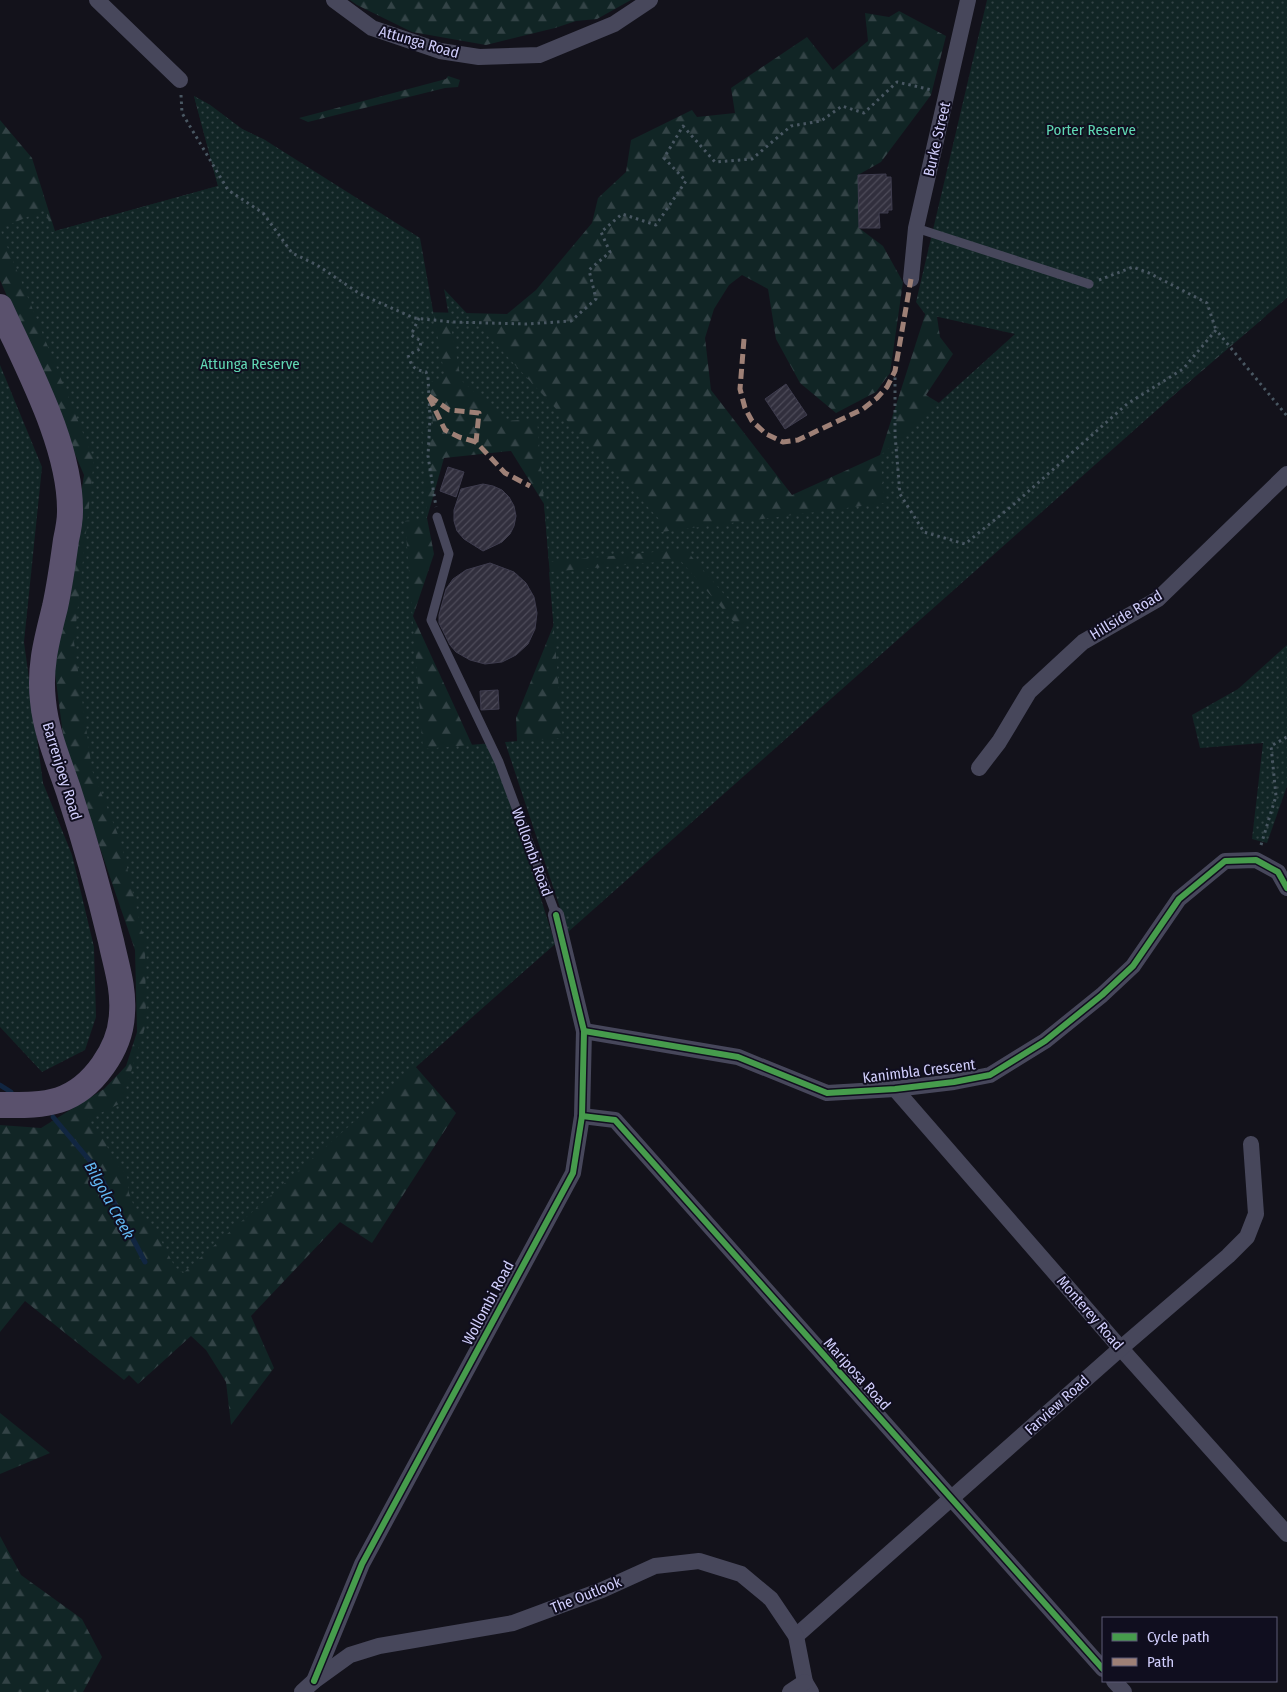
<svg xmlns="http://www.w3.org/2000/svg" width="1287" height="1692" viewBox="0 0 1287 1692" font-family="'Fira Sans Condensed',sans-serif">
  <defs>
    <pattern id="forest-firs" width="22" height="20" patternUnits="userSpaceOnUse" patternTransform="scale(1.25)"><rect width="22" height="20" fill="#112525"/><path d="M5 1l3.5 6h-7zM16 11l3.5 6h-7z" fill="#334346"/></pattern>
    <pattern id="park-dots" width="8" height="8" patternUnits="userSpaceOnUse" patternTransform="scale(1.25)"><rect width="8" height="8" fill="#112525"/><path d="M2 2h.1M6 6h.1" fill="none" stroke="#334346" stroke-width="1.8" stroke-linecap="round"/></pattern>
    <pattern id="building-hatch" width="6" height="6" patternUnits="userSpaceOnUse" patternTransform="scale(1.25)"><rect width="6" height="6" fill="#312f3d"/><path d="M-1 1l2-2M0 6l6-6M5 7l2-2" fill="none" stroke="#4e4c5a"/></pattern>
  </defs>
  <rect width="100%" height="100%" fill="#13121b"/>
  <g fill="url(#forest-firs)">
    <polygon points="350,0 631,0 597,19 576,21 555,28 486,45 412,32 357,5"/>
    <polygon points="1287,0 1266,316 569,913 517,741 516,718 554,624 544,504 511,451 444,458 427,518 434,554 413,616 479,760 555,944 415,1066 456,1113 372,1243 340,1222 251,1316 274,1368 231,1425 226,1382 206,1350 191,1336 138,1384 129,1375 124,1380 25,1301 0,1332 0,1125 41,1128 104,1089 126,1066 137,1032 135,950 64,743 54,665 84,475 0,280 0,120 32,158 55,231 218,186 194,96 210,105 242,129 265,140 302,198 421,312 507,314 536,290 592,223 598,198 626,172 631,140 692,110 697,117 735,113 731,88 807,37 833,70 868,41 865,13 889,17 899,11 946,36 931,95 881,162 858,175 859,228 883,246 903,282 890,373 876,392 836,413 800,383 776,339 768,289 742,275 729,285 714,309 705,338 711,390 792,495 880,455 933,290 940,337 953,354 926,395 983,430"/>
    <polygon points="448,76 460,80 458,87 445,88 308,122 299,118 446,79"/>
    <polygon points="0,1413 50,1453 0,1474"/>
    <polygon points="0,1536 21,1575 82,1619 102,1657 83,1692 0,1692"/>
  </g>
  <g fill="url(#park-dots)">
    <polygon points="987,0 1287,0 1287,298 1220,354 568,932 505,742 563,738 549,572 680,560 741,630 749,623 685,549 549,562 537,419 506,421 461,380 444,289 659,519 661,532 885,503 880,456 1015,334 925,314 916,302"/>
    <polygon points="194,96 210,105 242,129 265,140 420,238 445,378 430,382 433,427 422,428 427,518 405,521 423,749 493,743 555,944 183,1273 175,1267 154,1227 137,1214 129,1193 127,1175 112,1159 104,1138 86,1120 121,1103 146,1024 145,944 121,842 92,770 74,642 94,460 0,229 45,209 52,232 218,186"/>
    <polygon points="0,365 42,467 24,642 43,783 72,855 94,947 96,1017 85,1050 42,1072 0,1027"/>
    <polygon points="1287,645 1287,786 1267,843 1252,839 1263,743 1200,748 1192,715 1238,689"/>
  </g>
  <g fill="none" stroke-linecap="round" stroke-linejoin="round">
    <g stroke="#112641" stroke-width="5">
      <polyline points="0,1085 11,1092"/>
      <polyline points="53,1117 96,1168 145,1262"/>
    </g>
  </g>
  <g fill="url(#building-hatch)" stroke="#3e3c4e">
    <polygon points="886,174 886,177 891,177 892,210 888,210 888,213 879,213 880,228 859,228 858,175"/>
    <polygon points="786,384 807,415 785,429 765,399"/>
    <polygon points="448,467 464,472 456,497 440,491"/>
    <polygon points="483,484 493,486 502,490 509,497 514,506 516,516 514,526 510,534 502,542 483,551 464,539 457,531 454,521 454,510 461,489"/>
    <polygon points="490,563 514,572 526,583 534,597 537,613 535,629 528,644 516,655 502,662 485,664 470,660 456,652 450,645 439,623 439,615 446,589 453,579 466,570"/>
    <polygon points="498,690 499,709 481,710 480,691"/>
  </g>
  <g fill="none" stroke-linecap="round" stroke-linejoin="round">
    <g stroke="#495762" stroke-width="3" stroke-dasharray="2.5 4" stroke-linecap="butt">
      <polyline points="181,95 182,113 228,190 263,213 292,253 317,265 360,294 414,318 452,322 527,324 571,321 596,299 589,270 610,252 601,232 622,214 656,225 686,181 664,158 683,126 715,162 752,159 791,126 821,121 842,106 864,113 897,82 932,90"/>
      <polyline points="1099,280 1133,267 1149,273 1207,303 1216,330"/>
      <path d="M 419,318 L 411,335 L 421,341 L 420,349 L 408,355 C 412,368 414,369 426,372 L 428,377 L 430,418 L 428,456 L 436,507"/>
      <polyline points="895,371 895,435 900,494 924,532 965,544 1013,505 1127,404 1183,369 1216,330 1287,416"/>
      <polyline points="1261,845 1276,796 1271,746 1287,737"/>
    </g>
    <g stroke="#47475b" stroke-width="9">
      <polyline points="916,228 1089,284"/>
      <polyline points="437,517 449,554 431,620 499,762 556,915"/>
    </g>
    <g stroke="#47475b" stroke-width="16">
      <polyline points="97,0 180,80"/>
      <polyline points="334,0 372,28 440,51 479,57 539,55 614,24 650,0"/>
      <polyline points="911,279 916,228 968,0"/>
      <polyline points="979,768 999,742 1029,692 1083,642 1158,599 1287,474"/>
      <polyline points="584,1031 738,1057 827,1093 895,1089 954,1082 990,1075 1045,1041 1102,995 1133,966 1179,899 1225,861 1256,860 1278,872 1287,888"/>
      <polyline points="895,1089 1116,1343 1287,1534"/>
      <polyline points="582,1116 615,1120 1103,1669"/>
      <polyline points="796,1636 1121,1348 1228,1256 1247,1237 1256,1214 1251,1144"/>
      <polyline points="314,1681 362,1564 573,1173 582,1116 584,1031 556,915"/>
      <polyline points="1114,1681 1124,1692"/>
      <polyline points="302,1692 314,1681 350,1655 379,1646 513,1623 602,1590 655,1566 699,1561 741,1574 771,1599 796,1636 805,1682 811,1692"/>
      <polyline points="790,1692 805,1682"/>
    </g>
    <path stroke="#5a516d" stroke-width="26" d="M 0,307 C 27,367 71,446 70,512 C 70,521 68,531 66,540 C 63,562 60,584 55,607 C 47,639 39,667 43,701 C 46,733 59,762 69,792 C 85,841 99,891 111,941 C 116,965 124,988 122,1013 C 121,1048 93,1089 59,1100 C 40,1106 19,1105 0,1105"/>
    <g stroke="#9e8076" stroke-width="5" stroke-dasharray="10 5" stroke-linecap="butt">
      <polyline points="744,339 740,389 745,408 752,421 766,434 783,442 798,440 863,409 877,398 887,387 895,371 911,279"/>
      <polyline points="429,396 449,410 479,413 476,442 505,473 530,486"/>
      <polyline points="429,397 445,430 459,437 476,442"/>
    </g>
    <g stroke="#100e1f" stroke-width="9">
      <g id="cycleway">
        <polyline points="584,1031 738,1057 827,1093 895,1089 954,1082 990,1075 1045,1041 1102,995 1133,966 1179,899 1225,861 1256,860 1278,872 1287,888"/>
        <polyline points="582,1116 615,1120 1103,1669"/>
        <polyline points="314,1681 362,1564 573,1173 582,1116 584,1031 556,915"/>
      </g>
    </g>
    <use href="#cycleway" stroke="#469c4c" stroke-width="6"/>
  </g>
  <g text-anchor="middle" stroke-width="4" stroke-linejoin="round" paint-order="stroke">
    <g font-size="15" fill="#d1cefc" stroke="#100e1f">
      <text transform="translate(419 42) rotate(16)" y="5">Attunga Road</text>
      <text transform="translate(937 139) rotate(-77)" y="5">Burke Street</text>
      <text transform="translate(1126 615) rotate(-31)" y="5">Hillside Road</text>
      <text transform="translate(62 771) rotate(73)" y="5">Barrenjoey Road</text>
      <text transform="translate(532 852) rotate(70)" y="5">Wollombi Road</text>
      <text transform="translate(919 1071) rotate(-7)" y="5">Kanimbla Crescent</text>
      <text transform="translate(488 1303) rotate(-62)" y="5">Wollombi Road</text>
      <text transform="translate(1090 1313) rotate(49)" y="5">Monterey Road</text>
      <text transform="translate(857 1374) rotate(48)" y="5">Mariposa Road</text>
      <text transform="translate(1057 1405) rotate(-42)" y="5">Farview Road</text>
      <text transform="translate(586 1595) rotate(-22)" y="5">The Outlook</text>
    </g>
    <g font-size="15" fill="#60d7b3" stroke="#100e1f">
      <text x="1091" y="135">Porter Reserve</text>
      <text x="250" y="369">Attunga Reserve</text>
    </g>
    <g font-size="16" font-style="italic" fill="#63b9f5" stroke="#100e1f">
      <text transform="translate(110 1200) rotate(61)" y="6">Bilgola Creek</text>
    </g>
  </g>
  <rect x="1102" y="1617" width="175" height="65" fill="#100e1f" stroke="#5d5b77"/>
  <rect x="1112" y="1633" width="25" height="8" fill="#469c4c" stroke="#5d5b77"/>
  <text x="1147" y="1642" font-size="15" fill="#d1cefc">Cycle path</text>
  <rect x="1112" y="1658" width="25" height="8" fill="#9e8076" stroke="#5d5b77"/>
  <text x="1147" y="1667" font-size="15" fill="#d1cefc">Path</text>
</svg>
